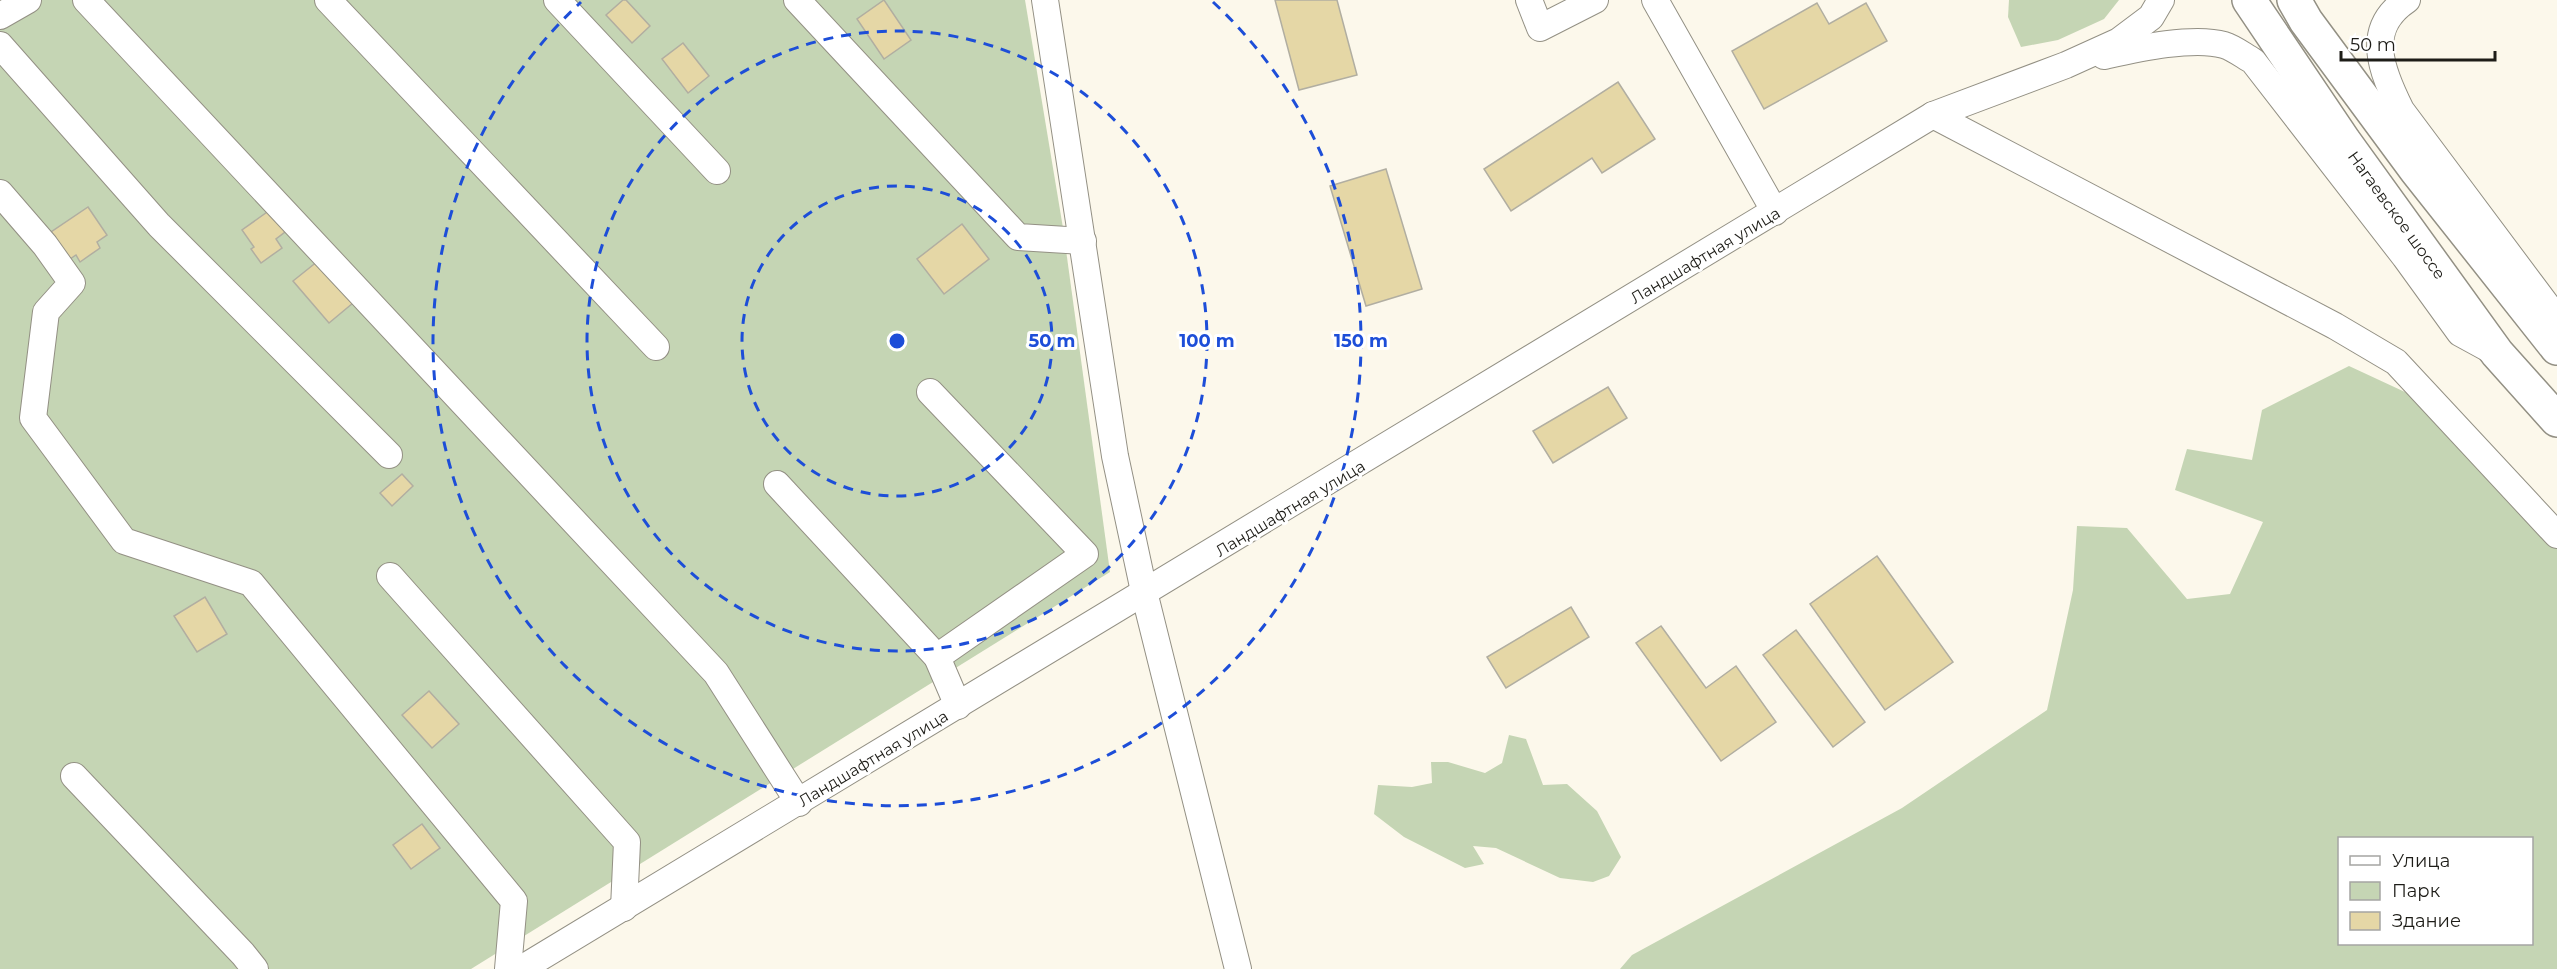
<svg xmlns="http://www.w3.org/2000/svg" width="2557" height="969" viewBox="0 0 2557 969" font-family="Montserrat,sans-serif">
  <rect width="100%" height="100%" fill="#fcf8eb"/>
  <g fill="#c5d5b4" fill-rule="evenodd">
    <polygon points="0,0 1025,0 1063,228 1110,572 471,969 0,969"/>
    <polygon points="2009,0 2119,0 2104,19 2058,40 2021,47 2008,17"/>
    <path d="M 2349,366 L 2420,399 L 2557,540 L 2557,969 L 1620,969 L 1632,955 L 1902,808 L 2047,710 L 2073,590 L 2077,526 L 2127,528 L 2187,599 L 2230,594 L 2263,522 L 2175,490 L 2187,449 L 2252,460 L 2262,410 ZM 2340,838 L 2532,838 L 2532,944 L 2340,944 Z"/>
    <polygon points="1509,735 1526,739 1543,785 1567,784 1597,811 1621,857 1609,876 1593,882 1560,878 1496,848 1473,846 1484,864 1465,868 1404,837 1374,814 1378,785 1412,787 1432,783 1431,762 1448,762 1485,773 1502,763"/>
  </g>
  <g fill="#e5d7a6" stroke="#b1aea1" stroke-width="1.5">
    <polygon points="623,0 626,0 650,26 632,43 606,15"/>
    <polygon points="884,0 911,40 884,59 857,19"/>
    <polygon points="1275,0 1337,0 1357,75 1299,90"/>
    <polygon points="1817,3 1829,24 1866,3 1887,41 1764,109 1732,51"/>
    <polygon points="683,43 709,76 688,93 662,59"/>
    <polygon points="1618,82 1655,139 1602,173 1592,158 1511,211 1484,169"/>
    <polygon points="1386,169 1422,289 1366,306 1330,186"/>
    <polygon points="88,207 107,235 97,242 100,248 80,262 76,255 70,259 51,232"/>
    <polygon points="270,210 285,232 276,239 282,248 261,263 251,249 254,247 242,230"/>
    <polygon points="962,224 989,259 944,294 917,259"/>
    <polygon points="318,261 353,303 329,323 293,281"/>
    <polygon points="1608,387 1627,418 1553,463 1533,431"/>
    <polygon points="402,474 413,486 392,506 380,493"/>
    <polygon points="1877,556 1953,662 1885,710 1810,604"/>
    <polygon points="205,597 227,634 197,652 174,616"/>
    <polygon points="1571,607 1589,637 1506,688 1487,657"/>
    <polygon points="1661,626 1706,688 1736,666 1776,722 1721,761 1636,643"/>
    <polygon points="1796,630 1865,722 1833,747 1763,655"/>
    <polygon points="429,691 459,724 432,748 402,715"/>
    <polygon points="422,824 440,848 411,869 393,845"/>
  </g>
  <g fill="none" stroke-linecap="round" stroke-linejoin="round">
    <g stroke="#939084" stroke-width="28">
      <g id="minor">
        <polyline points="86,0 716,673 799,803"/>
        <polyline points="328,0 656,347"/>
        <polyline points="557,0 717,171"/>
        <polyline points="797,0 1018,237 1083,241"/>
        <polyline points="1045,0 1115,456 1145,596 1238,969"/>
        <polyline points="1529,0 1540,28 1595,0"/>
        <polyline points="1655,0 1775,212"/>
        <path d="M 2407,0 C 2363,29 2382,72 2401,110 L 2557,319"/>
        <polyline points="0,16 28,0"/>
        <polyline points="0,45 159,225 389,455"/>
        <path d="M 2104,56 C 2136,49 2193,36 2224,45 C 2234,48 2244,56 2253,61 L 2405,257 L 2460,333 L 2493,351"/>
        <polyline points="1933,115 2335,326 2396,362 2557,535"/>
        <polyline points="0,193 45,245 72,283 46,312 33,418 124,541 251,583 514,901 508,969"/>
        <polyline points="930,392 1085,554 937,657"/>
        <polyline points="777,484 937,657 958,706"/>
        <polyline points="390,576 627,842 624,908"/>
        <polyline points="74,776 243,954 255,969"/>
        <path d="M 521,969 C 994,688 1464,402 1933,115 L 2066,65 L 2119,41 L 2151,17 L 2161,0"/>
      </g>
    </g>
    <g stroke="#939084" stroke-width="36">
      <g id="major">
        <polyline points="2249,0 2344,141 2497,353 2557,420"/>
        <polyline points="2294,0 2306,21 2416,170 2557,348"/>
      </g>
    </g>
    <use href="#minor" stroke="#fff" stroke-width="26"/>
    <use href="#major" stroke="#fff" stroke-width="33"/>
  </g>
  <g fill="none" stroke="#1d4ed8" stroke-width="3" stroke-dasharray="10 8">
    <circle cx="897" cy="341" r="155"/>
    <circle cx="897" cy="341" r="310"/>
    <path d="M1213 2A464 464 0 1 1 581 2"/>
  </g>
  <g text-anchor="middle" stroke-width="6" stroke-linejoin="round" paint-order="stroke">
    <g font-size="16" fill="#1e1d18" stroke="#fff">
      <text transform="translate(2397 215) rotate(54)" y="6">Нагаевское шоссе</text>
      <text transform="translate(1705 255) rotate(-31)" y="6">Ландшафтная улица</text>
      <text transform="translate(1290 508) rotate(-31)" y="6">Ландшафтная улица</text>
      <text transform="translate(873 758) rotate(-31)" y="6">Ландшафтная улица</text>
    </g>
  </g>
  <circle cx="897" cy="341" r="9" fill="#1d4ed8" stroke="#fff" stroke-width="3"/>
  <g font-size="18" text-anchor="middle" font-weight="bold" fill="#1d4ed8" stroke="#fff" stroke-width="6" stroke-linejoin="round" paint-order="stroke">
    <text x="1052" y="347">50 m</text>
    <text x="1207" y="347">100 m</text>
    <text x="1361" y="347">150 m</text>
  </g>
  <rect x="2338" y="837" width="195" height="108" fill="#ffffff" stroke="#a5a5a3" stroke-width="1.5"/>
  <rect x="2350" y="856" width="30" height="9" fill="#ffffff" stroke="#a5a5a3" stroke-width="1.5"/>
  <text x="2392" y="867" font-size="18" fill="#1e1d18">Улица</text>
  <rect x="2350" y="882" width="30" height="18" fill="#c5d5b4" stroke="#a5a5a3" stroke-width="1.5"/>
  <text x="2392" y="897" font-size="18" fill="#1e1d18">Парк</text>
  <rect x="2350" y="912" width="30" height="18" fill="#e5d7a6" stroke="#a5a5a3" stroke-width="1.5"/>
  <text x="2392" y="927" font-size="18" fill="#1e1d18">Здание</text>
  <path d="M2341 51v9h154v-9" fill="none" stroke="#1e1d18" stroke-width="3"/>
  <text x="2350" y="51" font-size="18" fill="#1e1d18" stroke="#ffffff" stroke-width="4.5" paint-order="stroke">50 m</text>
</svg>
